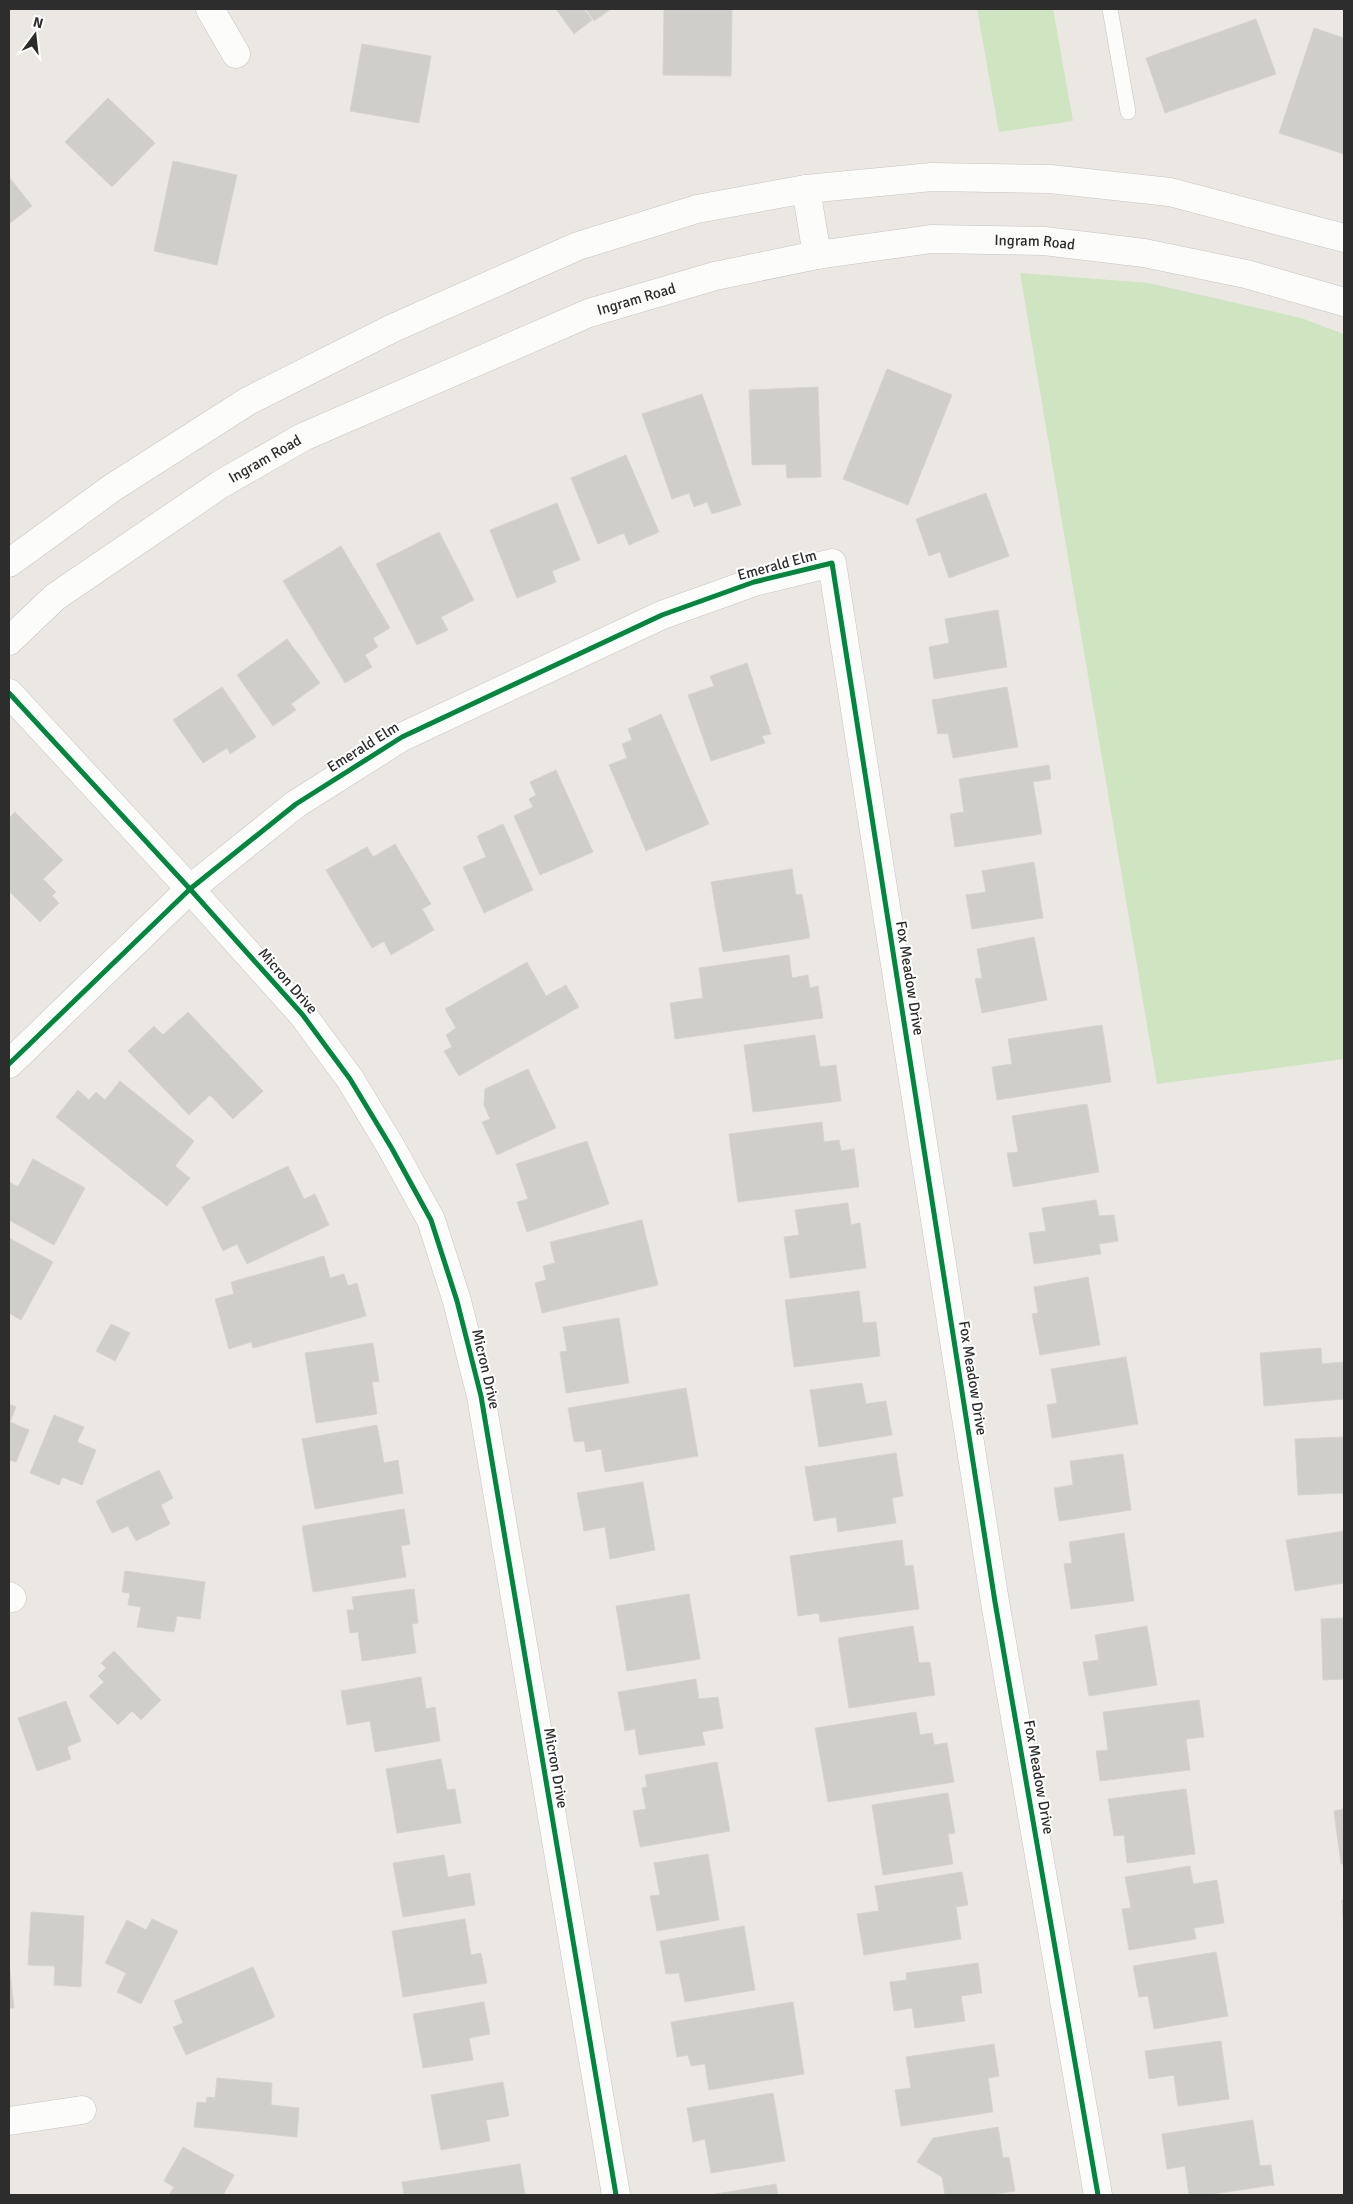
<svg xmlns="http://www.w3.org/2000/svg" width="1353" height="2204" viewBox="0 0 1353 2204" font-family="Signika,sans-serif">
  <rect width="100%" height="100%" fill="#ebe8e4"/>
  <g fill="#cfe4c0">
    <polygon points="977,9 1053,9 1073,121 999,132"/>
    <polygon points="1020,273 1149,283 1301,318 1344,334 1344,1059 1157,1084"/>
  </g>
  <g fill="#d0cecb" stroke="#d6d3d0">
    <polygon points="556,9 584,9 592,20 574,34"/>
    <polygon points="586,9 611,9 594,21"/>
    <polygon points="664,9 732,9 731,76 663,75"/>
    <polygon points="1256,19 1276,74 1165,113 1146,58"/>
    <polygon points="1314,28 1344,38 1344,154 1279,133"/>
    <polygon points="362,44 431,56 419,123 350,111"/>
    <polygon points="108,98 155,143 112,187 65,142"/>
    <polygon points="173,161 237,175 217,265 154,251"/>
    <polygon points="9,177 32,206 9,224"/>
    <polygon points="887,369 952,395 908,505 843,479"/>
    <polygon points="818,387 821,477 787,478 786,464 752,465 749,390"/>
    <polygon points="702,394 741,505 712,514 707,502 694,507 689,493 672,499 642,414"/>
    <polygon points="626,455 659,532 629,545 624,533 598,544 571,478"/>
    <polygon points="986,493 1009,556 949,578 940,552 929,556 916,519"/>
    <polygon points="557,503 580,560 552,571 556,582 517,598 490,530"/>
    <polygon points="439,532 474,600 441,617 448,630 417,645 376,564"/>
    <polygon points="341,546 390,628 373,638 378,647 365,655 372,667 345,683 283,581"/>
    <polygon points="998,610 1007,667 934,679 929,647 949,643 945,619"/>
    <polygon points="287,639 320,683 291,704 296,710 273,726 237,675"/>
    <polygon points="747,663 771,734 762,736 765,743 711,761 688,695 714,686 710,676"/>
    <polygon points="222,687 256,737 230,754 227,748 203,763 173,720"/>
    <polygon points="1007,687 1018,747 953,758 948,733 938,734 932,700"/>
    <polygon points="661,714 709,824 646,851 609,765 627,758 622,744 632,740 628,729"/>
    <polygon points="1049,765 1051,779 1033,782 1042,834 955,847 950,814 964,812 959,779"/>
    <polygon points="556,770 593,852 540,875 514,816 533,807 529,799 536,795 530,782"/>
    <polygon points="15,812 63,860 43,879 56,892 52,896 59,903 40,922 9,891 9,818"/>
    <polygon points="503,824 533,890 484,913 463,867 486,857 477,836"/>
    <polygon points="395,844 431,904 422,909 434,930 391,955 384,941 372,948 326,870 367,847 373,857"/>
    <polygon points="1034,862 1043,918 972,929 966,895 986,892 982,871"/>
    <polygon points="792,869 796,895 802,894 810,938 723,952 711,882"/>
    <polygon points="1034,937 1047,1000 982,1013 975,979 982,978 977,949"/>
    <polygon points="789,955 792,978 808,975 810,988 818,986 823,1018 675,1039 670,1003 703,998 699,968"/>
    <polygon points="527,962 546,996 566,985 579,1007 459,1076 444,1051 452,1047 446,1035 456,1028 445,1009"/>
    <polygon points="188,1012 263,1091 233,1119 210,1095 189,1115 128,1051 154,1026 163,1035"/>
    <polygon points="1102,1025 1111,1082 997,1100 992,1067 1012,1064 1008,1039"/>
    <polygon points="815,1035 820,1067 836,1065 841,1101 753,1112 744,1045"/>
    <polygon points="528,1069 556,1128 497,1155 482,1122 490,1119 484,1105 485,1089"/>
    <polygon points="120,1081 194,1141 175,1166 190,1178 167,1206 56,1117 78,1090 89,1100 96,1092 105,1100"/>
    <polygon points="1087,1104 1099,1172 1013,1187 1007,1153 1018,1152 1012,1116"/>
    <polygon points="822,1122 824,1142 839,1140 841,1151 854,1149 859,1187 738,1202 729,1134"/>
    <polygon points="587,1141 609,1204 527,1232 517,1202 528,1199 516,1164"/>
    <polygon points="33,1159 85,1188 54,1245 9,1220 9,1182 18,1187"/>
    <polygon points="288,1166 304,1199 315,1194 329,1225 247,1264 237,1244 223,1251 202,1207"/>
    <polygon points="1096,1200 1099,1216 1114,1215 1118,1241 1099,1244 1101,1254 1034,1264 1029,1233 1046,1231 1042,1208"/>
    <polygon points="848,1203 851,1225 860,1223 866,1268 790,1278 784,1237 799,1235 795,1210"/>
    <polygon points="642,1220 658,1285 542,1313 535,1283 546,1280 543,1266 555,1263 550,1242"/>
    <polygon points="9,1238 53,1262 21,1320 9,1313"/>
    <polygon points="324,1256 330,1278 344,1274 348,1286 357,1283 366,1316 253,1348 251,1342 229,1349 215,1299 234,1294 231,1282"/>
    <polygon points="1088,1277 1100,1345 1040,1355 1032,1314 1038,1313 1034,1287"/>
    <polygon points="859,1291 863,1323 876,1322 880,1356 794,1367 785,1300"/>
    <polygon points="619,1318 629,1383 566,1393 560,1352 567,1351 563,1327"/>
    <polygon points="111,1324 130,1333 115,1361 96,1351"/>
    <polygon points="373,1343 379,1381 372,1382 377,1414 316,1423 305,1353"/>
    <polygon points="1321,1348 1322,1364 1344,1362 1344,1399 1264,1406 1260,1353"/>
    <polygon points="1126,1357 1138,1424 1052,1438 1047,1405 1057,1403 1051,1369"/>
    <polygon points="862,1383 866,1404 886,1401 892,1435 819,1447 810,1390"/>
    <polygon points="686,1388 698,1456 605,1472 601,1449 586,1452 584,1441 574,1442 568,1408"/>
    <polygon points="9,1404 16,1407 10,1422 29,1430 16,1462 9,1460"/>
    <polygon points="54,1415 84,1427 77,1442 96,1450 82,1485 62,1477 59,1485 30,1473"/>
    <polygon points="377,1425 384,1463 398,1460 403,1493 315,1509 302,1439"/>
    <polygon points="1344,1437 1344,1493 1298,1495 1295,1439"/>
    <polygon points="896,1453 903,1496 892,1498 896,1523 838,1532 836,1517 814,1521 805,1467"/>
    <polygon points="1123,1454 1131,1510 1059,1521 1054,1488 1073,1485 1070,1461"/>
    <polygon points="159,1470 173,1498 161,1505 170,1524 136,1541 128,1526 112,1533 96,1501"/>
    <polygon points="643,1482 655,1550 610,1559 605,1527 584,1531 577,1493"/>
    <polygon points="404,1509 410,1544 401,1546 406,1577 313,1592 302,1526"/>
    <polygon points="1344,1531 1344,1583 1295,1591 1286,1540"/>
    <polygon points="1124,1533 1134,1601 1071,1609 1064,1564 1072,1563 1069,1542"/>
    <polygon points="902,1540 905,1566 913,1565 919,1609 820,1622 819,1613 798,1616 790,1556"/>
    <polygon points="125,1571 205,1582 200,1619 177,1616 174,1632 137,1627 141,1607 128,1605 130,1593 122,1592"/>
    <polygon points="414,1589 418,1623 412,1624 416,1653 362,1661 358,1632 350,1633 347,1610 354,1610 352,1597"/>
    <polygon points="689,1594 700,1659 627,1671 616,1606"/>
    <polygon points="1344,1618 1344,1679 1323,1680 1321,1619"/>
    <polygon points="913,1626 919,1663 930,1662 935,1695 849,1708 838,1638"/>
    <polygon points="1147,1626 1157,1685 1089,1696 1083,1662 1099,1660 1095,1635"/>
    <polygon points="114,1651 161,1700 141,1720 132,1711 118,1725 89,1696 104,1682 98,1676 106,1668 101,1663"/>
    <polygon points="421,1677 426,1709 435,1707 440,1741 375,1752 370,1721 347,1725 341,1691"/>
    <polygon points="696,1679 699,1699 718,1697 723,1728 702,1732 705,1745 639,1755 635,1729 625,1731 618,1692"/>
    <polygon points="1199,1700 1204,1737 1186,1739 1190,1770 1100,1781 1096,1751 1108,1750 1103,1712"/>
    <polygon points="66,1701 81,1741 67,1747 71,1759 37,1771 18,1718"/>
    <polygon points="916,1712 920,1735 932,1733 934,1745 947,1743 954,1782 828,1802 815,1728"/>
    <polygon points="441,1759 447,1790 455,1789 461,1823 397,1833 386,1769"/>
    <polygon points="717,1762 730,1831 640,1847 633,1811 646,1809 642,1788 647,1787 645,1775"/>
    <polygon points="1186,1789 1195,1854 1127,1863 1124,1835 1114,1836 1108,1799"/>
    <polygon points="948,1793 955,1833 948,1834 953,1864 883,1875 872,1805"/>
    <polygon points="1344,1809 1344,1864 1341,1864 1334,1811"/>
    <polygon points="708,1854 719,1920 657,1931 650,1896 660,1895 654,1863"/>
    <polygon points="444,1855 448,1877 470,1873 475,1905 403,1917 393,1863"/>
    <polygon points="1190,1866 1193,1884 1217,1880 1224,1923 1194,1928 1196,1939 1129,1950 1122,1909 1131,1908 1125,1877"/>
    <polygon points="962,1872 968,1905 956,1907 961,1939 864,1955 857,1914 879,1911 875,1886"/>
    <polygon points="1342,1900 1344,1900 1344,1934"/>
    <polygon points="31,1912 84,1916 81,1987 54,1985 55,1966 28,1965"/>
    <polygon points="152,1919 178,1931 141,2004 117,1992 126,1973 105,1963 127,1920 146,1930"/>
    <polygon points="465,1919 471,1955 481,1953 487,1983 403,1997 392,1931"/>
    <polygon points="744,1926 755,1990 685,2002 679,1973 666,1974 660,1941"/>
    <polygon points="1216,1952 1228,2016 1154,2029 1148,1996 1139,1997 1133,1966"/>
    <polygon points="9,1962 14,2008 9,2008"/>
    <polygon points="978,1963 982,1993 961,1996 965,2021 915,2028 912,2008 894,2011 890,1982 907,1980 906,1973"/>
    <polygon points="253,1967 275,2017 186,2055 173,2027 183,2023 174,2001"/>
    <polygon points="484,2002 490,2034 469,2038 473,2060 423,2068 413,2014"/>
    <polygon points="793,2002 804,2074 709,2090 705,2064 691,2066 688,2055 677,2057 671,2022"/>
    <polygon points="1221,2041 1229,2099 1178,2106 1174,2075 1149,2079 1145,2051"/>
    <polygon points="994,2044 999,2076 988,2078 993,2112 901,2126 895,2090 911,2088 906,2057"/>
    <polygon points="217,2078 272,2083 271,2105 299,2108 297,2137 194,2127 197,2102 206,2103 207,2097 215,2098"/>
    <polygon points="503,2082 509,2116 486,2120 490,2141 441,2150 431,2095"/>
    <polygon points="773,2093 785,2161 711,2173 705,2139 693,2142 687,2108"/>
    <polygon points="1253,2120 1260,2166 1271,2165 1274,2185 1206,2195 1189,2195 1185,2166 1167,2169 1162,2134"/>
    <polygon points="998,2127 1003,2158 1009,2157 1015,2191 988,2195 945,2195 942,2177 917,2162 933,2138"/>
    <polygon points="183,2147 234,2175 223,2195 169,2195 174,2187 164,2181"/>
    <polygon points="520,2164 525,2195 404,2195 402,2182"/>
    <polygon points="776,2184 778,2195 710,2195"/>
  </g>
  <g fill="none" stroke-linecap="round" stroke-linejoin="round">
    <g stroke="#c5c4c4" stroke-width="16">
      <polyline id="service" points="1110,9 1128,112"/>
    </g>
    <g stroke="#c5c4c4" stroke-width="29">
      <g id="minor">
        <polyline points="210,9 236,54"/>
        <polyline points="9,1064 190,889 296,804 402,737 662,615 754,582 832,563 995,1602 1098,2195"/>
        <polyline points="9,1596 12,1598"/>
        <polyline points="9,2121 82,2110"/>
      </g>
    </g>
    <g stroke="#c5c4c4" stroke-width="29">
      <g id="tertiary">
        <polyline points="806,189 817,255"/>
        <polyline points="9,563 112,488 248,401 393,328 578,246 697,209 806,189 932,177 1050,179 1170,192 1344,238"/>
        <path id="s1" d="M 9,641 L 55,597 L 221,484 L 303,437 L 589,313 L 715,276 L 817,255 L 931,239 L 1044,241 L 1144,253 L 1246,274 L 1344,302"/>
        <polyline points="9,693 190,889 302,1014 350,1079 391,1147 431,1220 457,1301 481,1396 616,2195"/>
      </g>
    </g>
    <use href="#service" stroke="#fcfcfb" stroke-width="15"/>
    <use href="#minor" stroke="#fcfcfb" stroke-width="28"/>
    <use href="#tertiary" stroke="#fcfcfb" stroke-width="28"/>
    <g stroke="#fff" stroke-width="8">
      <g id="cycleway">
        <polyline points="9,693 190,889 302,1014 350,1079 391,1147 431,1220 457,1301 481,1396 616,2195"/>
        <polyline points="9,1064 190,889 296,804 402,737 662,615 754,582 832,563 995,1602 1098,2195"/>
      </g>
    </g>
    <use href="#cycleway" stroke="#00873e" stroke-width="5"/>
  </g>
  <g text-anchor="middle" stroke-width="4" stroke-linejoin="round" paint-order="stroke">
    <g font-size="15" fill="#2d2d2d" stroke="#fff">
      <text dy="5" stroke="none"><textPath href="#s1" startOffset="1125">Ingram Road</textPath></text>
      <text dy="5" stroke="none"><textPath href="#s1" startOffset="720">Ingram Road</textPath></text>
      <text dy="5" stroke="none"><textPath href="#s1" startOffset="315">Ingram Road</textPath></text>
      <text transform="translate(777 565) rotate(-15)" y="5">Emerald Elm</text>
      <text transform="translate(363 747) rotate(-32)" y="5">Emerald Elm</text>
      <text transform="translate(910 978) rotate(81)" y="5">Fox Meadow Drive</text>
      <text transform="translate(288 981) rotate(49)" y="5">Micron Drive</text>
      <text transform="translate(486 1369) rotate(77)" y="5">Micron Drive</text>
      <text transform="translate(973 1378) rotate(81)" y="5">Fox Meadow Drive</text>
      <text transform="translate(556 1768) rotate(80)" y="5">Micron Drive</text>
      <text transform="translate(1039 1777) rotate(80)" y="5">Fox Meadow Drive</text>
    </g>
  </g>
  <rect width="1353" height="2204" fill="none" stroke="#2d2d2d" stroke-width="20"/>
  <g transform="translate(35 35) rotate(15)" stroke="#ffffff" stroke-width="4" paint-order="stroke">
  <path d="M0-4L9 19L0 12L-9 19Z" fill="#2d2d2d"/>
  <text y="-8" font-size="14" font-weight="bold" text-anchor="middle" fill="#2d2d2d">N</text>
  </g>
</svg>
